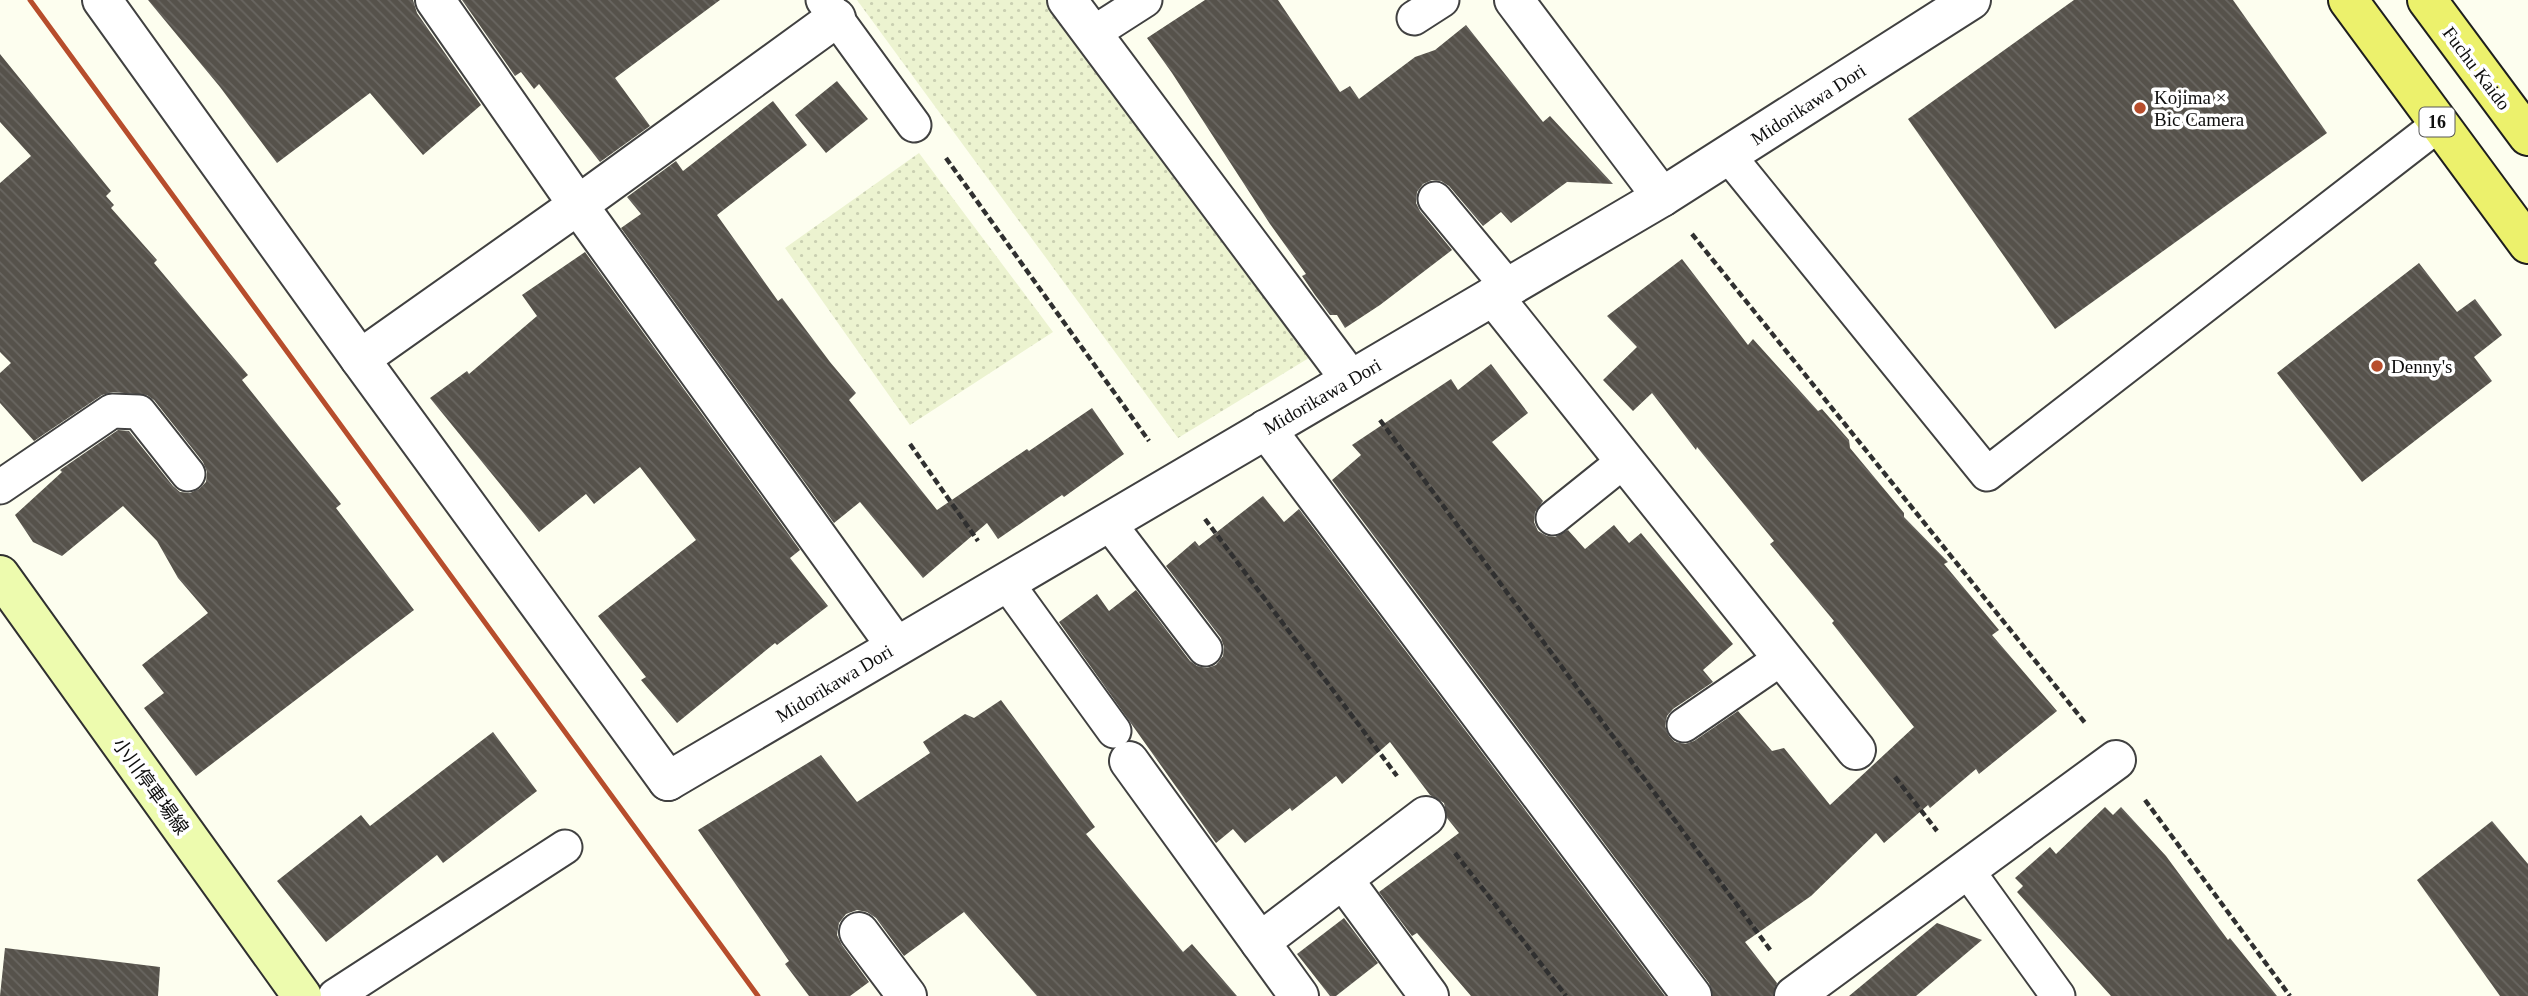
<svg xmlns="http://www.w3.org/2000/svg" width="2528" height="996" viewBox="0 0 2528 996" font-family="'Times New Roman','Noto Sans JP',serif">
  <defs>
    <pattern id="farmland-dots" width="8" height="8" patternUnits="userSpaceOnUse" patternTransform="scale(1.75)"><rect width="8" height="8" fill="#ecf3d0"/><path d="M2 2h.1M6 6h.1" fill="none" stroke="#c9cfb1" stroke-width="1.8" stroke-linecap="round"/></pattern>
    <pattern id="building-back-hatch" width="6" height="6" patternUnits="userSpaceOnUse" patternTransform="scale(1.75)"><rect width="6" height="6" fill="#56524b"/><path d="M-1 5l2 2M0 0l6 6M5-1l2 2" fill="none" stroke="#696661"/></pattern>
  </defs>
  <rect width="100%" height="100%" fill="#fdfeef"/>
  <g fill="url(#farmland-dots)">
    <polygon points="857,0 1058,0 1317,353 1178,438"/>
    <polygon points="919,153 1053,332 910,425 785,248"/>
  </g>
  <g fill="url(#building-back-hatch)">
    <polygon points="148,0 413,0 417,13 481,105 423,155 370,93 277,163 220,87"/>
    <polygon points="462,0 720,0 615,78 650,126 600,162 539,84 534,89 521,72 515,76"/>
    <polygon points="1205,0 1278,0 1340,92 1350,86 1359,99 1415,57 1435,50 1466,25 1543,122 1550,116 1613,184 1567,182 1511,223 1501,212 1483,226 1449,186 1441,181 1432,180 1423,184 1417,192 1416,203 1420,211 1452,250 1380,305 1345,328 1337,315 1330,315 1315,295 1302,276 1306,274 1270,224 1172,73 1147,38"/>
    <polygon points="2074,0 2233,0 2327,133 2055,329 1908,119"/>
    <polygon points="0,54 111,191 106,196 114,205 111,208 157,260 154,263 248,375 242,380 341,504 336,508 414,610 196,776 144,708 164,693 142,665 208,613 178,578 157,541 123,506 62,556 33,542 15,515 62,472 60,470 118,430 129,431 173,486 180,492 190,493 199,489 206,482 207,472 203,462 154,400 147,395 113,392 102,395 34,441 0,403 0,373 11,363 0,352 0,183 31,156 0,122"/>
    <polygon points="837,81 868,119 826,153 795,115"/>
    <polygon points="773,101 807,145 717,215 778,301 782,298 830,362 856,393 849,400 937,510 1027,449 1029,451 1092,408 1124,454 1064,497 1062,495 998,539 987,523 923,578 860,502 834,523 621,228 641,214 627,197 676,161 683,171"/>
    <polygon points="585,252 800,550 790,558 828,606 777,645 775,643 677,723 641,680 646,677 598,616 696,540 640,467 594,504 586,494 539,532 430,398 467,371 469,374 537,316 522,295"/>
    <polygon points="1682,259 1748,345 1753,339 1818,411 1822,409 1849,440 1850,448 1904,513 1904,517 1948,562 1944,564 1999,630 1992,635 2057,711 1979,774 1976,769 1930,808 1928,805 1884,843 1876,833 1811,896 1745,942 1777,983 1773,996 1713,996 1709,983 1332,480 1361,455 1352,445 1451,379 1458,390 1491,364 1528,413 1492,442 1543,501 1535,512 1534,522 1538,531 1547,536 1555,537 1568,530 1585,549 1614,525 1629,543 1641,533 1733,644 1703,670 1713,682 1673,709 1667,716 1665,726 1669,736 1675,742 1685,744 1694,741 1738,711 1772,751 1784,748 1830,805 1914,727 1832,623 1834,621 1770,544 1774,541 1697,447 1696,450 1652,393 1633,411 1603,380 1637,347 1607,316"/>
    <polygon points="2419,263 2457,312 2475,299 2502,335 2474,357 2492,381 2362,482 2277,373"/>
    <polygon points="1263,496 1284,522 1299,509 1665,996 1471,996 1417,933 1412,936 1379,892 1459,833 1447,818 1444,803 1430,795 1390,742 1342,784 1336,776 1292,811 1290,808 1245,843 1233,829 1216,843 1059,622 1097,594 1109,611 1136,590 1190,661 1197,666 1207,668 1216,665 1223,656 1224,647 1221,638 1166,566 1195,541 1199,546"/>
    <polygon points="1001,700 1095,827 1086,834 1183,952 1192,944 1237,996 1037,996 964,912 904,956 876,918 867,912 857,910 846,914 839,923 837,935 842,945 869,982 850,996 809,996 785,964 789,961 698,830 821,755 857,802 930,753 923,742 965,714 974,718"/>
    <polygon points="493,732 537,791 443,863 437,855 326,942 277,881 361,815 370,826"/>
    <polygon points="2105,807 2113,815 2121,807 2166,856 2228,940 2230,938 2277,996 2111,996 2017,892 2023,886 2015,878 2050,847 2056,854"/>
    <polygon points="2492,821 2528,864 2528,996 2500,996 2417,880"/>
    <polygon points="1344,918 1378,963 1336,996 1330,996 1297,954"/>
    <polygon points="1937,923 1982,940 1916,996 1849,996"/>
    <polygon points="5,948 160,967 158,996 0,996"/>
  </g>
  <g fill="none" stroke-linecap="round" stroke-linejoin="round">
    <g stroke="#414141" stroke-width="37">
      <g id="service">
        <polyline points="823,0 914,125"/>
        <polyline points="1414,18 1442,0"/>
        <polyline points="1092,34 1145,0"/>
        <polyline points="1728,155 1987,474 2439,124"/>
        <polyline points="1435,199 1508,287"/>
        <polyline points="0,487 112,411 139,412 188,474"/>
        <polyline points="1553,518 1624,461"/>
        <polyline points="1108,522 1205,649"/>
        <polyline points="1006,582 1114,731"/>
        <polyline points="1684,725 1782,658"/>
        <polyline points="1967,870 2058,996"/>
        <polyline points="335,996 565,847"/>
      </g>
    </g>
    <g stroke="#414141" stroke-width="42">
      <g id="minor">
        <polyline points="102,0 360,359 668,781"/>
        <polyline points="435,0 578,205 896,646"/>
        <polyline points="1067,0 1350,379"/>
        <polyline points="1514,0 1662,197"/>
        <polyline points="1493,296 1856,750"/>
        <polyline points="360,359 578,205 836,18"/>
        <polyline points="1266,429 1692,996"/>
        <polyline points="1129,761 1299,996"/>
        <polyline points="1343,879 1429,996"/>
        <polyline points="859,932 907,996"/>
        <polyline points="1260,942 1426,816"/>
        <polyline points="1794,996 2116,760"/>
      </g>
    </g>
    <g stroke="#414141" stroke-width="42">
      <polyline id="tertiary" points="668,781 1662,197 1971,0"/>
    </g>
    <g stroke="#303030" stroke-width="42">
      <polyline id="secondary" points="0,575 302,996"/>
    </g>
    <g stroke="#1f1f1f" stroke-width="42">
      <g id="primary">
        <polyline points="2348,0 2528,244"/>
        <polyline points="2427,0 2528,136"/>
      </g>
    </g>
    <g stroke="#303030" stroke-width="4.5" stroke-dasharray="7 3.5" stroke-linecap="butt">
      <polyline points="946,158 1149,441"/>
      <polyline points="1692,234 2086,724"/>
      <polyline points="1380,420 1771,951"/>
      <polyline points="910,444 978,541"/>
      <polyline points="1205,519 1397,776"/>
      <polyline points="1895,777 1937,831"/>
      <polyline points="2145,800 2290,996"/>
      <polyline points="1455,853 1566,996"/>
    </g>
    <use href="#service" stroke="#fff" stroke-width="33"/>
    <use href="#minor" stroke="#fff" stroke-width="38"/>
    <use href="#tertiary" stroke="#fff" stroke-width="38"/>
    <use href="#secondary" stroke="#edfbae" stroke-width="38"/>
    <use href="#primary" stroke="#ecf16c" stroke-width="38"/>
    <polyline stroke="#b74d2c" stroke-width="5" points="30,0 758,996"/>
  </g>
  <g fill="#b74d2c" stroke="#fff" stroke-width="2.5">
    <circle cx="2140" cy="108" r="7"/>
    <circle cx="2377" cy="366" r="7"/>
  </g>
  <g text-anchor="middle" stroke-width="7" stroke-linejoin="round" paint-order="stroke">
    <rect fill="#fff" stroke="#565656" stroke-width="2" x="2419.5" y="107.5" width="35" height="29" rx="5"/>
    <g font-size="18" font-weight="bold" fill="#0e0e0e">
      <text x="2437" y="128">16</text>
    </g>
    <g font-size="19" fill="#0e0e0e" stroke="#fff">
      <text transform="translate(2477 68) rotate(53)" y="7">Fuchu Kaido</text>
      <text transform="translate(1808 104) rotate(-33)" y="7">Midorikawa Dori</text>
      <text transform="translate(1322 396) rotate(-30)" y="7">Midorikawa Dori</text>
      <text transform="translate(834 683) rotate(-31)" y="7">Midorikawa Dori</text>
      <text transform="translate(151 786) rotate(54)" y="7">小川停車場線</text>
    </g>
    <g font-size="19" fill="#0e0e0e" stroke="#fff" text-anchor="start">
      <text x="2154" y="104">Kojima ×<tspan x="2154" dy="22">Bic Camera</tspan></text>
      <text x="2391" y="373">Denny's</text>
    </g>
  </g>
</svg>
